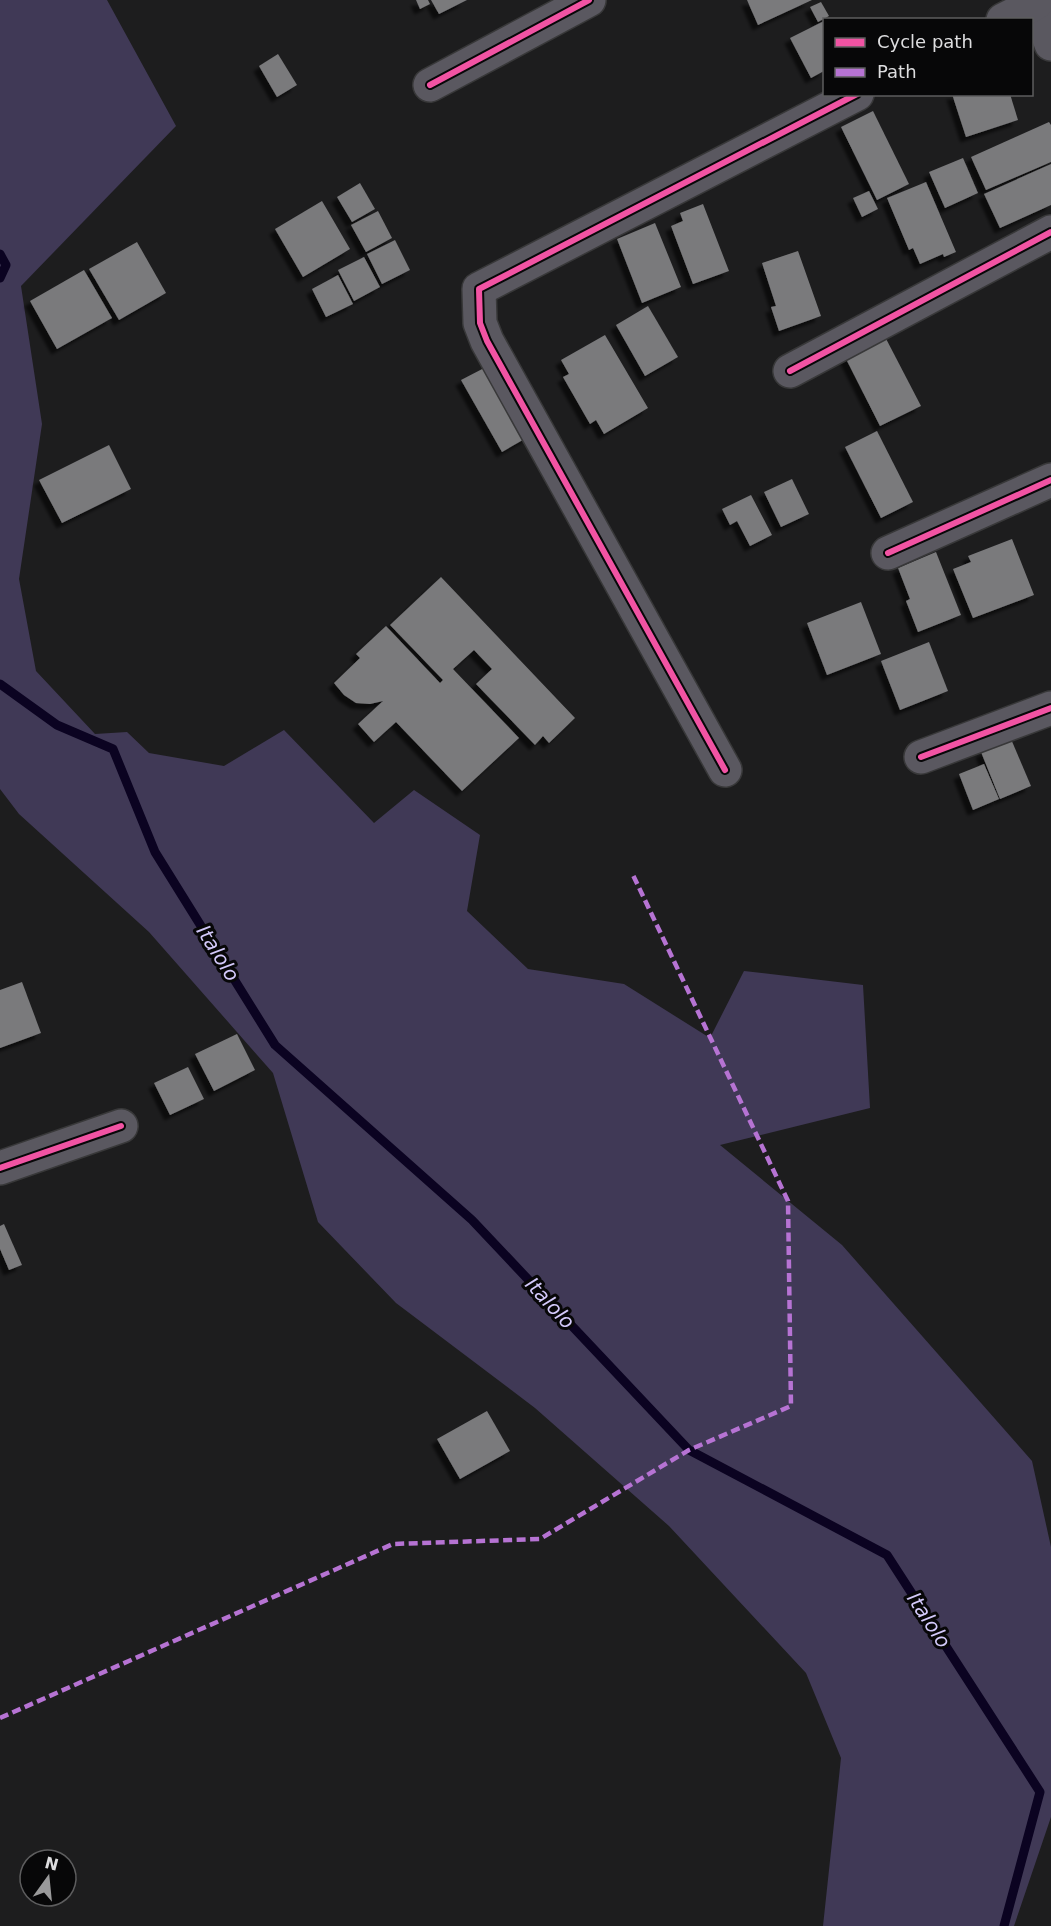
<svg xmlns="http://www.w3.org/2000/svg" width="1051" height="1926" viewBox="0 0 1051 1926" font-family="'DejaVu Sans',sans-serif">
  <defs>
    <filter id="shadow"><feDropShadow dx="-5.5" dy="5.5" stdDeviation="1.5" flood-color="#0009"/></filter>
  </defs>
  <rect width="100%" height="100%" fill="#1d1d1e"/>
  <polygon fill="#403956" points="0,0 107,0 176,126 21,286 42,424 19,579 36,671 95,734 127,732 149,753 224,766 284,730 374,823 414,790 480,835 467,911 528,969 624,984 710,1038 744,971 863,985 870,1108 720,1145 842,1245 1032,1461 1051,1547 1051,1817 1014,1926 823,1926 841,1758 806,1673 669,1526 535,1408 396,1303 318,1222 273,1073 149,932 19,814 0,789"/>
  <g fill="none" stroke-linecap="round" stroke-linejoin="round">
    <g stroke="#0b0321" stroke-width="9">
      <polyline points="0,254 6,265 0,278"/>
      <polyline points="0,684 57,725 113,749 155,852 275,1045 472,1220 689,1450 887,1555 1040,1792 1004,1926"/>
    </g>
  </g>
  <g fill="#7a7a7c" filter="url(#shadow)">
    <polygon points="416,0 428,0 430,4 420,9"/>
    <polygon points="431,0 467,0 439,14"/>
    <polygon points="747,0 812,0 758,25"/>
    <polygon points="821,2 829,16 818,22 810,7"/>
    <polygon points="824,21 824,71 811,78 790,38"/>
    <polygon points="278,54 297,85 277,97 259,66"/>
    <polygon points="952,94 1010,94 1018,120 966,137"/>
    <polygon points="873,111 909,184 877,200 841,127"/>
    <polygon points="1049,122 1051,125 1051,162 986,190 971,157"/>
    <polygon points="963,158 978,193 945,208 929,172"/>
    <polygon points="1051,164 1051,205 1000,228 984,194"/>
    <polygon points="926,182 956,252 944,257 943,254 920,264 913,248 909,250 887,198"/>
    <polygon points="360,183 375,209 352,222 337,197"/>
    <polygon points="869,191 878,209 862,217 853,198"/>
    <polygon points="322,201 350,249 303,277 275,229"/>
    <polygon points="703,204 729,271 693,284 671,226 683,221 680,213"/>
    <polygon points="378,211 392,238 366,252 351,225"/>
    <polygon points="655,223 681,287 642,303 617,239"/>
    <polygon points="395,240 410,270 382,284 367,254"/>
    <polygon points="137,242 166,293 119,320 89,269"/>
    <polygon points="798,251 821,316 779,331 771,307 776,306 762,263"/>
    <polygon points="364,257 380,287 354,301 338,270"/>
    <polygon points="84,270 112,318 57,349 30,301"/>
    <polygon points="338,275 353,304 326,317 312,289"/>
    <polygon points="648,306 678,357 645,376 616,325"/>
    <polygon points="882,331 921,406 880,426 842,351"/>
    <polygon points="605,335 648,408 604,434 596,420 590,424 563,377 569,374 561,360"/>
    <polygon points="488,366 528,437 502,452 461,380"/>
    <polygon points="877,431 913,502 881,518 845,447"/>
    <polygon points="109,445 131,489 62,523 39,480"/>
    <polygon points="792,479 809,514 781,527 764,492"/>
    <polygon points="751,495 772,535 750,546 737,521 730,525 722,509"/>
    <polygon points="1012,539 1034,595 973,618 953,569 971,562 968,556"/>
    <polygon points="936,552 961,615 918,632 906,601 910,599 898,568"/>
    <polygon points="441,577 575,718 549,743 543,736 535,745 476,684 492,669 474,650 453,669 519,738 462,791 396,722 374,742 358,724 383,701 370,704 356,703 344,695 334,683 360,658 356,654 386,626 440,683 443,680 390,625"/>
    <polygon points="861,602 881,654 827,675 807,623"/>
    <polygon points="929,642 948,691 900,710 881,661"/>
    <polygon points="1011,739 1031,786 1000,799 981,752"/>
    <polygon points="984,764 999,799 973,810 959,774"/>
    <polygon points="22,982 41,1033 0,1048 0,990"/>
    <polygon points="237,1034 255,1070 214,1091 195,1054"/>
    <polygon points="188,1067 204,1099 170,1115 154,1083"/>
    <polygon points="4,1224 22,1265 9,1270 0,1249 0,1226"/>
    <polygon points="487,1411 510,1451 460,1479 437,1439"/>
  </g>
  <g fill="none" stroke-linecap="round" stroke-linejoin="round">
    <g stroke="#383839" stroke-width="36">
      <g id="minor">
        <polyline points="1035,0 1051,44"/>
        <polyline points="1003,20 1036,3"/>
        <polyline points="430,85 589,0"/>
        <polyline points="790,371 1051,232"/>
        <polyline points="888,553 1051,480"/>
        <polyline points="921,757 1051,708"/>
        <polyline points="725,770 487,341 480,323 479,289 857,94"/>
        <polyline points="0,1168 121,1126"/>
      </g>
    </g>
    <use href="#minor" stroke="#5a5860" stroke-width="33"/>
    <polyline stroke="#b673d3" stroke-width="4.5" stroke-dasharray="9 4.5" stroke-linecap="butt" points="0,1718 393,1544 540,1539 689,1450 791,1406 788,1201 633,875"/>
    <g stroke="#070708" stroke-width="10">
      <g id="cycleway">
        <polyline points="430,85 589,0"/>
        <polyline points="790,371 1051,232"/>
        <polyline points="888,553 1051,480"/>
        <polyline points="921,757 1051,708"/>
        <polyline points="725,770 487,341 480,323 479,289 857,94"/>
        <polyline points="0,1168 121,1126"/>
      </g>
    </g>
    <use href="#cycleway" stroke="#f153a3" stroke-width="6"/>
  </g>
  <g text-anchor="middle" stroke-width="6" stroke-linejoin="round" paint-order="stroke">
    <g font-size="20" font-style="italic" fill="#d3c9fa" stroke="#070708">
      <text transform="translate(218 953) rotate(58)" y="7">Italolo</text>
      <text transform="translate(550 1303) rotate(47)" y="7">Italolo</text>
      <text transform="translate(929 1620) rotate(57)" y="7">Italolo</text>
    </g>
  </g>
  <rect x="823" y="18" width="210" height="78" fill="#070708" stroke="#5d5d5e" stroke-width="1.5"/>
  <rect x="835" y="38" width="30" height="9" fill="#f153a3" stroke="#5d5d5e" stroke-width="1.5"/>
  <text x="877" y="48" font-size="18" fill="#dddddf">Cycle path</text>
  <rect x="835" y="68" width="30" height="9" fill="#b673d3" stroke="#5d5d5e" stroke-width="1.5"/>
  <text x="877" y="78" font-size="18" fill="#dddddf">Path</text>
  <g transform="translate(48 1878) rotate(15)"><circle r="28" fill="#070708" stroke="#5d5d5e" stroke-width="1.5"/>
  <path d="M0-4.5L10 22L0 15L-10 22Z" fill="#9a9a9b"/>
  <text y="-9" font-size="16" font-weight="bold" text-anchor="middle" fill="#dddddf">N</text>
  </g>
</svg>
